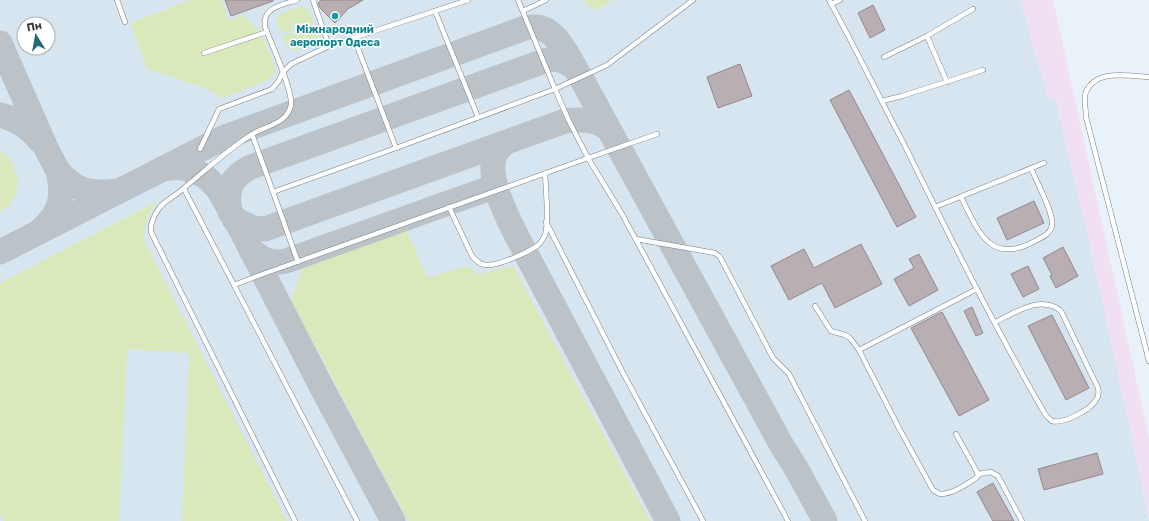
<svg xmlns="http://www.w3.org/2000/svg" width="1149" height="521" viewBox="0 0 1149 521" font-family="Rubik,sans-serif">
  <rect width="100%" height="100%" fill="#e9f1f9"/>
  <path fill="#d7e5f1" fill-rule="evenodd" d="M 0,0 L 1020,0 L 1048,98 L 1055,97 L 1089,242 L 1129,421 L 1149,521 L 0,521 ZM 24,24 L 48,24 L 48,48 L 24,48 Z"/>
  <polygon fill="#f1e0f2" points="1020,0 1053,0 1149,438 1149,518 1089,242 1055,97 1048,98"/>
  <g fill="#d9e9bc">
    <polygon points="190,0 222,0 229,20 244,15 262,34 276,71 266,81 222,98 208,89 147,69 130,23"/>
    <polygon points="584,0 612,0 597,10 587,6"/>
    <path d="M 302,6 L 308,9 L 314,21 L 304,25 L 298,22 L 292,25 L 292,30 L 282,33 C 280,30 277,25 277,21 C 276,13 295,8 302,6 Z"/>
    <path d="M 315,24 L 319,37 L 315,42 L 295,50 C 287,50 285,43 282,36 L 293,32 L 297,36 L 303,34 L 305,28 Z"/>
    <polygon points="0,151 10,157 18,179 16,194 9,206 0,212"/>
    <path d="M 159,200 C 149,214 143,223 144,240 L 287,521 L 182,521 L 189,353 L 127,349 L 119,521 L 4,521 L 0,513 L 0,283 Z"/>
    <polygon points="405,227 427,277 468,266 478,274 513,266 650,521 408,521 291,300 302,268"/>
  </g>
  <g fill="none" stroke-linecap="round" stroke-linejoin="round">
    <g stroke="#bbc2c8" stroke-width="25">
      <polyline points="0,43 46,148 58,171"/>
      <path d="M 0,115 C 16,119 30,128 40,141"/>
      <path d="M 504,143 C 501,147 497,150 495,155 C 485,179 512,226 523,248 L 668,521"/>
      <polyline points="162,169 179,167 191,170 205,176 218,189 241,230 321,386 393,521"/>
      <path d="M 230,212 C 226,190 230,177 251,167 L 547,60 C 558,57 566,62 575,68"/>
      <path d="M 234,219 L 253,228 L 265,229 L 565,121 C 580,119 595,119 607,128"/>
      <path d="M 41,230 C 61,212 64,196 58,171 C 76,191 90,194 117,191"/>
      <path d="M 251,250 C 263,260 271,264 286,261 L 496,186"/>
      <path d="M 0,252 L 225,137 L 525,28 C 556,20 568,58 581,78 L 781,444 L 796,468 L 825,521"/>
    </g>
  </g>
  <g fill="#b9afb3" stroke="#93898d">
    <polygon points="225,0 273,0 273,1 231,16"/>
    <polygon points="321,0 363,0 348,9 335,23 320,8 318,3"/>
    <polygon points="873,5 885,30 870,38 858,13"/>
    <polygon points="740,64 752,96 718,108 707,77"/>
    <polygon points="849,90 916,217 897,227 830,100"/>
    <polygon points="1034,201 1044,223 1007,240 997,218"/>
    <polygon points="861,244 882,284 835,308 822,283 789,300 771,266 804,249 814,268"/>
    <polygon points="1063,247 1078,276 1056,288 1050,276 1052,275 1043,258"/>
    <polygon points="919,254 938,290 909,306 894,279 914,268 909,259"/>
    <polygon points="1028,266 1039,289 1023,297 1011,274"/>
    <polygon points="972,307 983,333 976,336 964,311"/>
    <polygon points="942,312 989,400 959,416 911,328"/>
    <polygon points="1052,315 1089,388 1066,400 1028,326"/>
    <polygon points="1097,453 1103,474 1044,490 1038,469"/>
    <polygon points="993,483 1014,521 993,521 977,492"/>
  </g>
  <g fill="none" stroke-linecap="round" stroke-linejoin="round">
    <g stroke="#788086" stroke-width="5.5">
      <g id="service">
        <polyline points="117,0 125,22"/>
        <polyline points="313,0 329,46"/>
        <polyline points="518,0 555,89 607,65 693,0"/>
        <path d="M 829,0 C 856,49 880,99 906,148 C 950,238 995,328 1045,414 C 1047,417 1049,419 1052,421 C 1064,424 1090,410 1096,400 C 1099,396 1099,392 1098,388 L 1061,311 C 1041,294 1015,313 995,322"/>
        <polyline points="831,4 840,0"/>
        <polyline points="435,11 478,117"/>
        <polyline points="523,11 546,0"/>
        <polyline points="927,36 947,82"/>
        <polyline points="354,38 396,148 555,89 568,119 588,158 622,214 788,521"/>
        <polyline points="204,53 267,32"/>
        <polyline points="884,57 927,36 973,9"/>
        <path d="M 1149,77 C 1128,76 1093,68 1085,95 C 1084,101 1086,111 1086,117 L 1149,361"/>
        <polyline points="882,101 902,96 983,70"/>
        <polyline points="252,134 273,192 396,148"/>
        <polyline points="200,149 219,109 272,89 278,82 283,72 291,64 329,46 468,0"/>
        <polyline points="184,189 357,521"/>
        <polyline points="273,192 298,262"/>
        <path d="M 961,197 C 978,231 990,266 1035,241 C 1042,237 1051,234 1052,225 C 1054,213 1036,181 1031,168"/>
        <path d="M 449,207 L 472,256 C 476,261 480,265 487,265 C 497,266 530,252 538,245 C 541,243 543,239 545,235 C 549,223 546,188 545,174"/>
        <polyline points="935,207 1044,163"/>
        <polyline points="546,222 622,371 703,521"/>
        <polyline points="636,239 715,253 720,257 773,358 789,374 865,521"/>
        <polyline points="234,285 263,274 588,158 657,134"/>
        <path d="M 815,306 L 831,331 L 845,335 L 850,338 L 859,350 L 900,430 L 933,490 L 940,494 C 953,494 965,485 976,478 L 978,476 L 977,472 L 956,434"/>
        <polyline points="859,350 977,289"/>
        <polyline points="978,474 991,472 998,476 1022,521"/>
        <path d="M 295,521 L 151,232 C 150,223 154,215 160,207 C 167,199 177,195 184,188 C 206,170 227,150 251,135 C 265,125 287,125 291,105 C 293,90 271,43 265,27 C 262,7 282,5 297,0"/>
      </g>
    </g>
    <use href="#service" stroke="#fff" stroke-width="4.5"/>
  </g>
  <circle fill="#0f9aa8" stroke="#fff" stroke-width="1.5" cx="335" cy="16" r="4"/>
  <g text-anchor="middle" stroke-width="3" stroke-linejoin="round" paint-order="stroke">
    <g font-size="11" font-weight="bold" fill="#0d838f" stroke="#fff">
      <text x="335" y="33">Міжнародний<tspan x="335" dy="13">аеропорт Одеса</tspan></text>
    </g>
  </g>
  <g transform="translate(36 36) rotate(349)"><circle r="19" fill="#ffffff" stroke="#afb1b2"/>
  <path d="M0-3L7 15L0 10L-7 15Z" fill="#206b72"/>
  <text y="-6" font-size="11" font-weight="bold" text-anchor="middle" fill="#383b3e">Пн</text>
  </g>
</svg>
